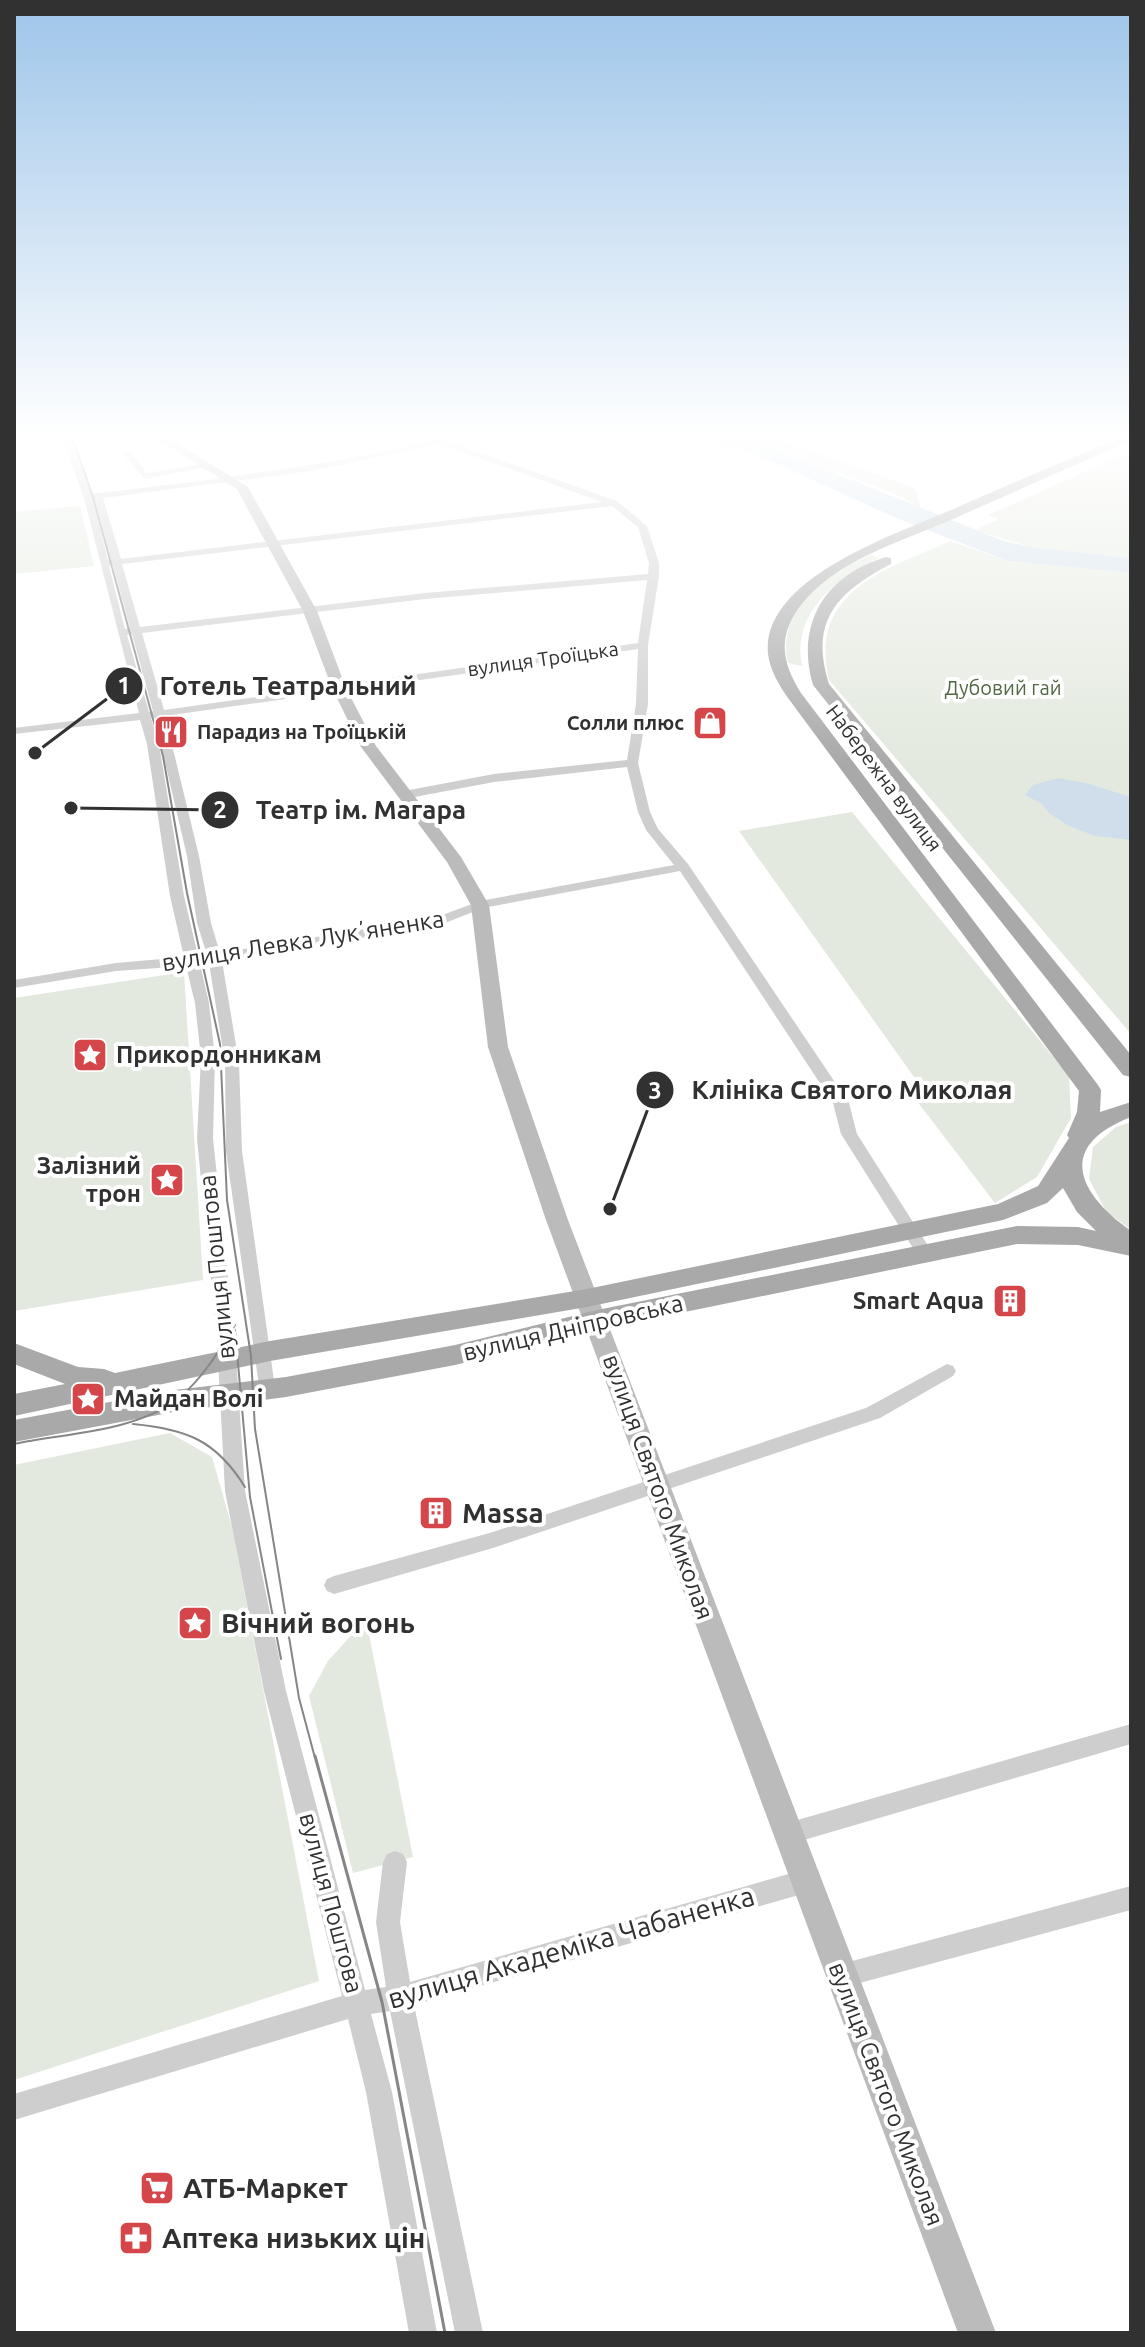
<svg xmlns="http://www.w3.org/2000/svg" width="1145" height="2347" viewBox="0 0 1145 2347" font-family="Ubuntu,sans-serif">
  <rect width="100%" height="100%" fill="#fff"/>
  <g fill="#e3e9de">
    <polygon points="745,437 773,437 915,488 921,509 902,497"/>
    <polygon points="1131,451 1131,558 1030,547 976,530 999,519 988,515"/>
    <polygon points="80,506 94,566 14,574 14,512"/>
    <path d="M 951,541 L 1008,561 L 1131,573 L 1131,1034 L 829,680 C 808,591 886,569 951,541 Z"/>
    <path d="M 871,555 L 879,558 C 835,579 792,612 802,666 L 788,663 C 776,608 827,574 871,555 Z"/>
    <polygon points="852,812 1069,1076 1071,1118 1037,1177 995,1203 910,1092 919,1084 739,831"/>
    <polygon points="184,972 203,1280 14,1311 14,998"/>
    <polygon points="1131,1122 1131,1230 1106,1211 1089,1179 1093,1147 1116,1127"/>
    <polygon points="170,1433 212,1457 232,1527 319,1981 14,2080 14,1465"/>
    <polygon points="366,1619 413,1857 353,1873 309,1696 328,1661"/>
  </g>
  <g fill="#cfdeea">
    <polygon points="697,437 745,437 1004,541 1030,547 1131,558 1131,573 1008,561 901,520 753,453"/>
    <polygon points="1058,778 1086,783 1131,797 1131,840 1095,836 1069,826 1050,814 1042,804 1025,795 1033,785"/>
  </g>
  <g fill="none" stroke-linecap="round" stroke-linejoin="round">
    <g fill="#cecece" fill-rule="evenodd">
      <path d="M 62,437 L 70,437 L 91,494 C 205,481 319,467 432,441 L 425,437 L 436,437 L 617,501 L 647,526 L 659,563 L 659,576 L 648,645 L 648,704 L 638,763 L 650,812 L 658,829 L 688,864 L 849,1103 L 857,1134 L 932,1252 L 930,1256 L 918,1256 L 841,1134 L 833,1103 L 680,871 L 483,908 L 440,925 L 222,961 L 239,1063 L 242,1151 L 275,1388 L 272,1393 L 266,1395 L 260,1393 L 226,1151 L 225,1063 L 209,963 L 200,964 L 209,1003 L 215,1058 L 213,1139 L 235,1341 L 245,1491 L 286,1691 L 365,1990 L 386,1987 L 376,1922 L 383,1862 L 387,1854 L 395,1851 L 403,1854 L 407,1862 L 400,1922 L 410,1982 L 806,1869 L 814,1873 L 818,1881 L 814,1889 L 806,1893 L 414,2005 L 483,2333 L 455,2333 L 390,2011 L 371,2014 L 392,2092 L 437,2333 L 409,2333 L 366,2092 L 348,2019 L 14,2120 L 14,2094 L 342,1996 L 264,1691 L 225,1491 L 217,1341 L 197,1139 L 201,1058 L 195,1003 L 186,966 L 116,971 L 14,988 L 14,980 L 116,963 L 184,957 L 170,896 L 147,744 L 140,720 L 14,734 L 14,728 L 139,713 L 84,498 ZM 440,444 L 602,502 L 121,559 L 103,498 L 311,471 ZM 93,499 L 95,499 L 111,560 L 108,560 ZM 612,506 L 638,527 L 649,563 L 648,574 L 425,593 L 140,627 L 122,564 ZM 113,565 L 130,628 L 125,629 L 109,566 ZM 647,580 L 638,643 L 164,710 L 142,633 L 425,599 ZM 132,634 L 153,711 L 149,712 L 127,635 ZM 638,649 L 636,704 L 627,760 L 494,774 L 404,791 L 398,795 L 404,799 L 494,782 L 627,767 L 638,812 L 646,830 L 674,865 L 480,901 L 437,917 L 220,953 L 211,923 L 199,856 L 165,716 ZM 151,718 L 155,718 L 156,724 L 187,856 L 197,923 L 207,955 L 198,956 L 184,896 L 159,744 Z"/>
      <polygon points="124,451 130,451 147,473 208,463 212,466 145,479 124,455"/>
      <polygon points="947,1364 953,1366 956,1371 953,1376 880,1418 493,1548 334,1594 327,1591 324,1585 327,1579 334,1576 493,1532 866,1408"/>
      <polygon points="1131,1724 1131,1744 787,1845 779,1842 776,1834 779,1826 787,1823"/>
      <polygon points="1131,1886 1131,1910 841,1988 832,1985 829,1976 832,1967 841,1964"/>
    </g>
    <polygon fill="#bbb" fill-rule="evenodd" points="154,437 167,437 248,487 317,611 346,688 376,746 461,857 489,905 508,1047 568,1220 996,2333 958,2333 546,1220 488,1047 471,905 447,862 361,747 332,688 303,611 237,489"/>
    <g fill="#a9a9a9" fill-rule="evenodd">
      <path d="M 1121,437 L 1131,437 L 1131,441 C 1075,465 1018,490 962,515 C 906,541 824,561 792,619 C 778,646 786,669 801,693 L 1098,1085 L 1101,1090 L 1100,1112 L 1131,1102 L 1131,1117 C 1056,1146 1077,1193 1131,1231 L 1131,1256 L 1078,1245 L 1017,1244 L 597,1330 L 455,1365 L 286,1397 L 174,1412 L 14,1442 L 14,1420 L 174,1390 L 286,1377 L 455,1345 L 597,1310 L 1017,1226 L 1078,1227 L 1096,1231 L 1077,1212 L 1063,1188 L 1047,1203 L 1003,1220 L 587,1307 L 270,1361 L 14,1416 L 14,1394 L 65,1384 L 14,1364 L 14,1343 L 78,1367 L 104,1369 L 115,1373 L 270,1341 L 587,1289 L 998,1204 L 1038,1186 L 1069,1138 L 1067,1135 L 1077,1112 L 1079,1091 L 788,698 C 779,685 770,670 768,654 C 761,578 897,534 951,510 C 1008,485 1064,461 1121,437 Z"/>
      <path d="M 886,557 L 891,558 L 891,564 C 837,592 809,621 829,684 L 1131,1055 L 1131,1077 L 1123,1075 L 813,685 C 795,624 825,575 886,557 Z"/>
    </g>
    <g stroke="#868686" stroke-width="2">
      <polyline points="72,437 93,497 163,756 187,893 220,1044 227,1200 251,1356 255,1429 299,1698 315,1758"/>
      <polyline points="235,1330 250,1497 281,1659"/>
      <path d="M 133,1424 C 186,1429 216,1440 245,1487"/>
      <path d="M 14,1444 C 66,1433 136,1432 179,1398 C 203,1378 219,1351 235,1325"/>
    </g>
    <polyline stroke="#868686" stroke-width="3" points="315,1756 382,2002 445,2333"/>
  </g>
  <linearGradient id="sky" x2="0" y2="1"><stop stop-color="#9ec5e9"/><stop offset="0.57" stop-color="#fff"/><stop offset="1" stop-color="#fff" stop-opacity="0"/></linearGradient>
  <rect width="1145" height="765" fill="url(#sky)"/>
  <defs>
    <g id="shop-square" transform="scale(1.8)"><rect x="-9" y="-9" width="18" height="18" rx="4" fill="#d5464a" stroke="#fff"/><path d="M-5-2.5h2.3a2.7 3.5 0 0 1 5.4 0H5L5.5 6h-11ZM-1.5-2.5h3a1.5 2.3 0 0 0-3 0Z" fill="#fff"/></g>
    <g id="restaurant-square" transform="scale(1.8)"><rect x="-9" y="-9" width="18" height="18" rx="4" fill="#d5464a" stroke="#fff"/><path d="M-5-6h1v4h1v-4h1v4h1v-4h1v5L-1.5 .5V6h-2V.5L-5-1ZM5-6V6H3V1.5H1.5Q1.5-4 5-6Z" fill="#fff"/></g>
    <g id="sight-square" transform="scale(1.8)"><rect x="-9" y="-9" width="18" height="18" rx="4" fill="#d5464a" stroke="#fff"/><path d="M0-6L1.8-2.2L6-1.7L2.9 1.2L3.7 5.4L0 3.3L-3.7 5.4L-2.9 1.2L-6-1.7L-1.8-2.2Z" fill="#fff"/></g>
    <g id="building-square" transform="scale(1.8)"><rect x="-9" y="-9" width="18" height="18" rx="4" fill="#d5464a" stroke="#fff"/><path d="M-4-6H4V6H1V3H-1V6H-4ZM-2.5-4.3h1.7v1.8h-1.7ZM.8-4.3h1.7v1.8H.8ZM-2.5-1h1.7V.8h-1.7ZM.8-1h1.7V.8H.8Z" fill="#fff"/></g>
    <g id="supermarket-square" transform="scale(1.8)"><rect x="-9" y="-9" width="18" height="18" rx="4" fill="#d5464a" stroke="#fff"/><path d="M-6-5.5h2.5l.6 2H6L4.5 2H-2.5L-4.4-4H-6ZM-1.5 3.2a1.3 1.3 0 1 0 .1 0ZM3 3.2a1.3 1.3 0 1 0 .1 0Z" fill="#fff"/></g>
    <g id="pharmacy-square" transform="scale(1.8)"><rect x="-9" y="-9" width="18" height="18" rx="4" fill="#d5464a" stroke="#fff"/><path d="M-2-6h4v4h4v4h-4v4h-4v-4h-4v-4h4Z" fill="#fff"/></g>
  </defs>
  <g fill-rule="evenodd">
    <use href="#shop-square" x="710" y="723"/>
    <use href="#restaurant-square" x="171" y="732"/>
    <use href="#sight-square" x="90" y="1055"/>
    <use href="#sight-square" x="167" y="1180"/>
    <use href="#building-square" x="1010" y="1301"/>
    <use href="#sight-square" x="88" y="1399"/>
    <use href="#building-square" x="436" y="1513"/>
    <use href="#sight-square" x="195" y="1623"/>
    <use href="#supermarket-square" x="157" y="2188"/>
    <use href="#pharmacy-square" x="136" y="2238"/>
  </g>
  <g text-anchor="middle" stroke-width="8" stroke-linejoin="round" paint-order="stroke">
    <g font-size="20" fill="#313131" stroke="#fff">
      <text transform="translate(543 659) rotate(-8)" y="7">вулиця Троїцька</text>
      <text transform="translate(884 778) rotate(53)" y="7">Набережна вулиця</text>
    </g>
    <g font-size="20" fill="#536942" stroke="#fff">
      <text x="1003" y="695">Дубовий гай</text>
    </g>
    <g font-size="20" font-weight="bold" fill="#313131" stroke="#fff" text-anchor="end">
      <text x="684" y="730">Солли плюс</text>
      <text x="197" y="739" text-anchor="start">Парадиз на Троїцькій</text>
    </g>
    <g font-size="24" fill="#313131" stroke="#fff">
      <text transform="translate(303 941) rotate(-9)" y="8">вулиця Левка Лукʼяненка</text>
      <text transform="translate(217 1267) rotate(-96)" y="8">вулиця Поштова</text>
      <text transform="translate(573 1328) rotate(-13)" y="8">вулиця Дніпровська</text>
      <text transform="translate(658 1487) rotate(70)" y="8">вулиця Святого Миколая</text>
      <text transform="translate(331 1903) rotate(75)" y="8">вулиця Поштова</text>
      <text transform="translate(886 2094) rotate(69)" y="8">вулиця Святого Миколая</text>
    </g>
    <g font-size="24" font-weight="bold" fill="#313131" stroke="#fff" text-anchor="start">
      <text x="116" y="1063">Прикордонникам</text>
      <text x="141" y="1174" text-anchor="end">Залізний<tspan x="141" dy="28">трон</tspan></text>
      <text x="984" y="1309" text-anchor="end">Smart Aqua</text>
      <text x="114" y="1407">Майдан Волі</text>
    </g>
    <g font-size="28" font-weight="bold" fill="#313131" stroke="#fff" text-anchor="start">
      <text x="462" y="1523">Massa</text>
      <text x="221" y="1633">Вічний вогонь</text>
      <text x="183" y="2198">АТБ-Маркет</text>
      <text x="162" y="2248">Аптека низьких цін</text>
    </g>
    <g font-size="28" fill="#313131" stroke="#fff">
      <text transform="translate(571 1947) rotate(-16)" y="10">вулиця Академіка Чабаненка</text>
    </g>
  </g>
  <path fill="none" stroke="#313131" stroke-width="3" d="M35 753L124 686M71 808L220 810M610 1209L655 1090"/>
  <g fill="#313131" stroke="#fff" stroke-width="3">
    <circle cx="35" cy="753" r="8"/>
    <circle cx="71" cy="808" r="8"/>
    <circle cx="610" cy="1209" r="8"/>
    <circle cx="124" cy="686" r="20"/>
    <circle cx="220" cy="810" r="20"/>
    <circle cx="655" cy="1090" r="20"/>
  </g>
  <g font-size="24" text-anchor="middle" font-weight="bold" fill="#fff">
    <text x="124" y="694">1</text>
    <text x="220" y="818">2</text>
    <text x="655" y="1099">3</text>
  </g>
  <g font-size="26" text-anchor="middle" font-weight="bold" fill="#313131" stroke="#fff" stroke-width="8" stroke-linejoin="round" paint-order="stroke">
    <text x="288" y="695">Готель Театральний</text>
    <text x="361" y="819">Театр ім. Магара</text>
    <text x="852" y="1099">Клініка Святого Миколая</text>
  </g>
  <rect width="1145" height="2347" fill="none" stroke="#313131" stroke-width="32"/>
</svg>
